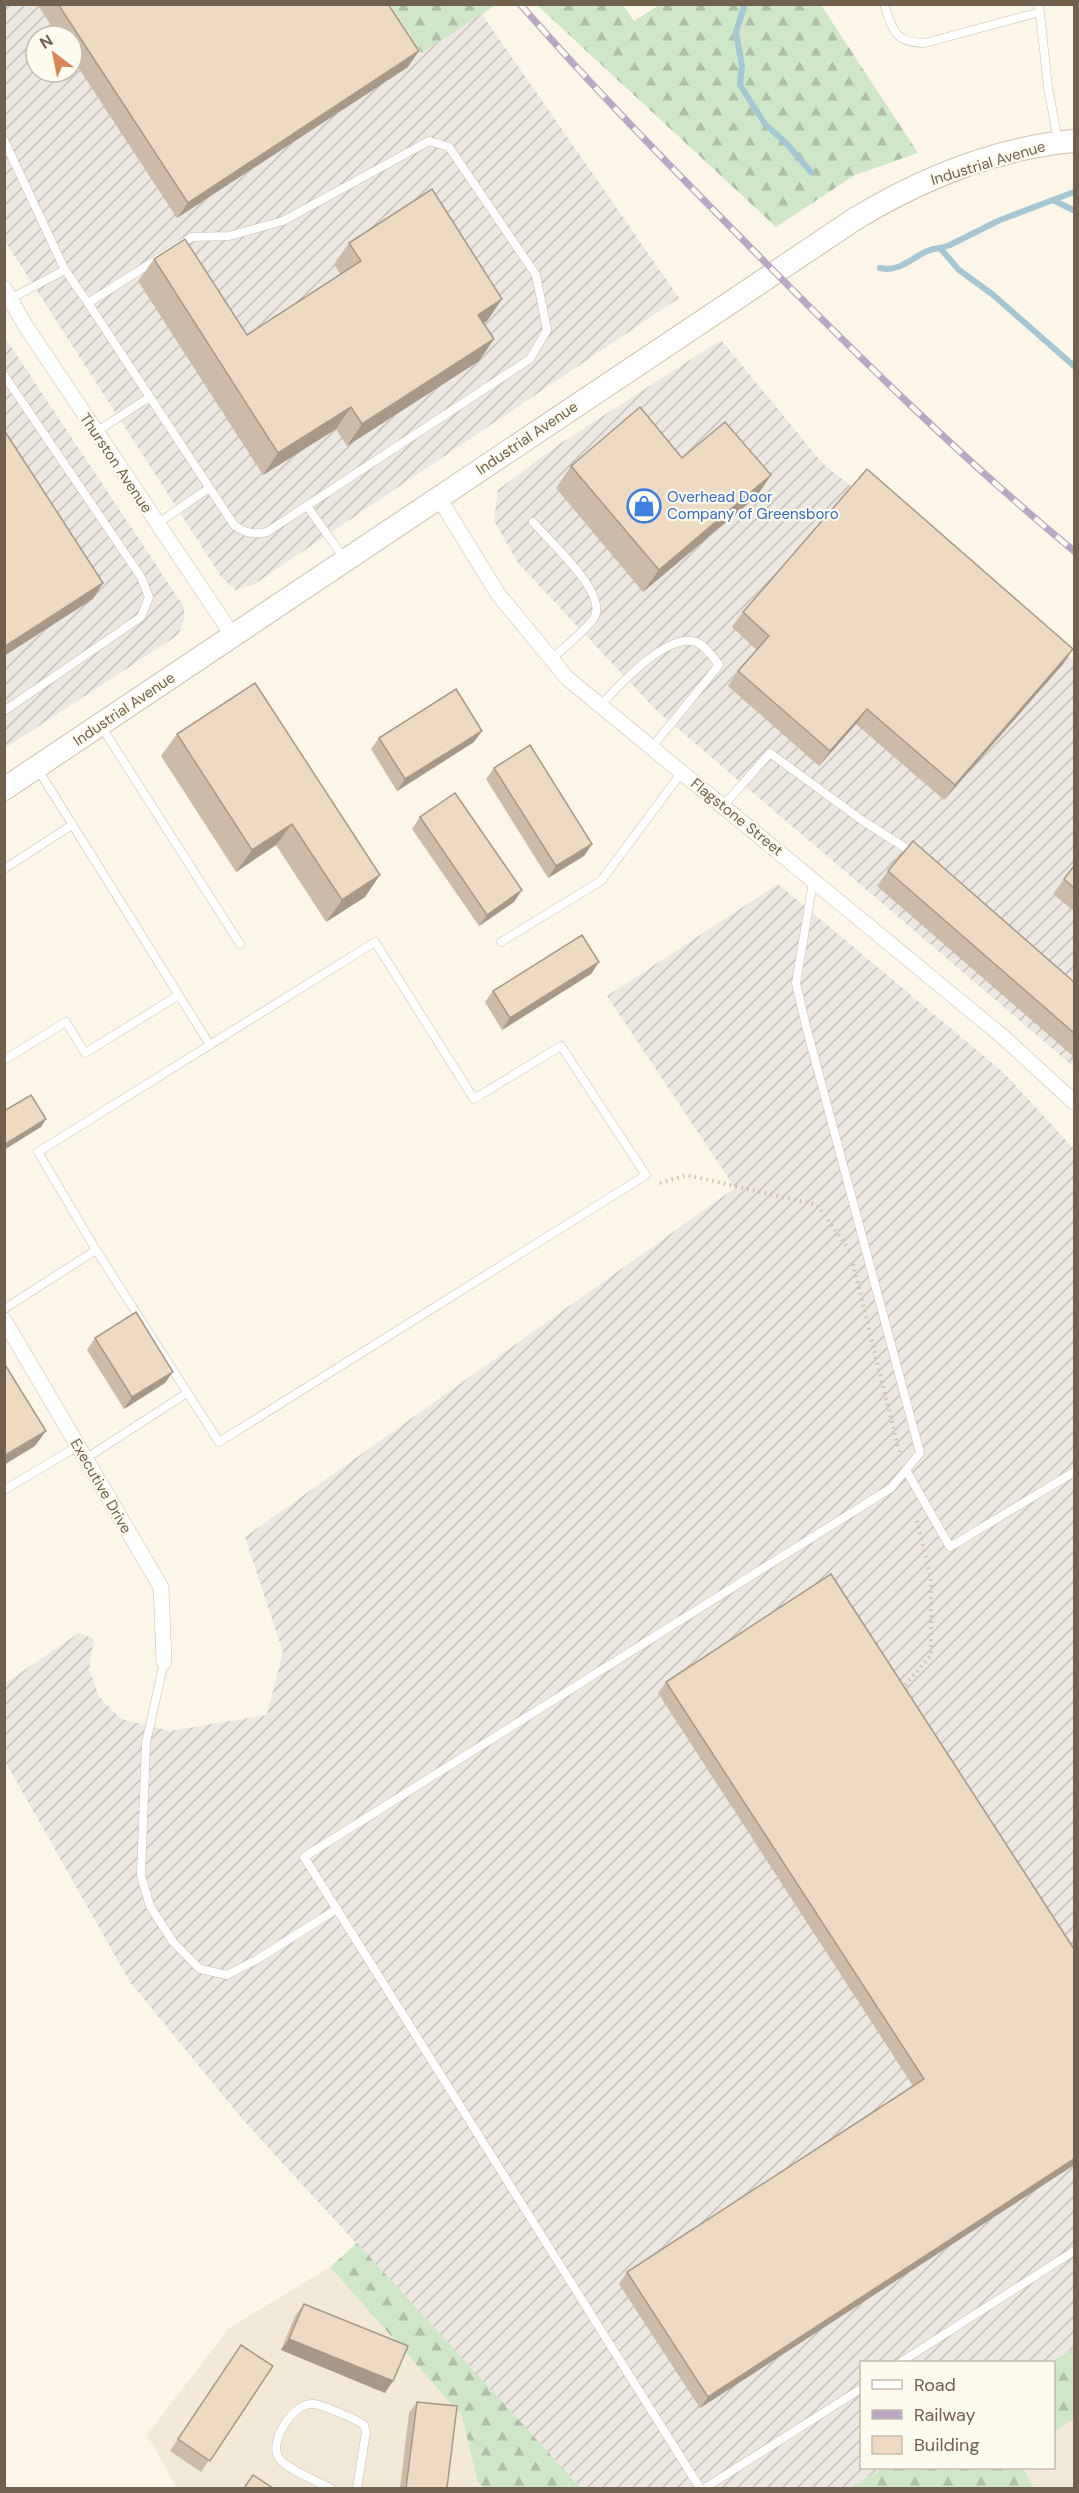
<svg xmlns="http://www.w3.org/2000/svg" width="1079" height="2493" viewBox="0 0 1079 2493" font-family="'DM Sans',sans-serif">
  <defs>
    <pattern id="industrial-furrows" width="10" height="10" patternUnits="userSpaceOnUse" patternTransform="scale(1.5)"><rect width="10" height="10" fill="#ece7e1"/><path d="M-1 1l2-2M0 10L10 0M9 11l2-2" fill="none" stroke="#c4bfb9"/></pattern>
    <pattern id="forest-firs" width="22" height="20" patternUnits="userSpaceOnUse" patternTransform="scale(1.5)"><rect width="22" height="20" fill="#d0e7c7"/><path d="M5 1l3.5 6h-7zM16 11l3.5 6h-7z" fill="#adbfa4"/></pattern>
  </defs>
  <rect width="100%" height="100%" fill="#fbf6e8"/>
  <g fill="#f2e9d7">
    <polygon points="330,2267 462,2416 478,2483 484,2488 177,2488 147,2435 229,2328"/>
    <polygon points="1074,2419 1074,2488 1034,2488 1023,2468 1054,2468 1054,2432"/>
  </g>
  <g fill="url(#industrial-furrows)" fill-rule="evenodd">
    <path d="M 4,5 L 391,5 L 422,53 L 481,13 L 679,298 L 253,585 L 236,590 L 222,578 L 5,241 ZM 36,36 L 72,36 L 72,72 L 36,72 Z"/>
    <polygon points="4,336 184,607 184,619 178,635 5,748"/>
    <polygon points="721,340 823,464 1074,661 1074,1067 656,710 518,563 494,521 498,490 558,445"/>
    <polygon points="778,884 1003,1072 1074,1149 1074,2348 1051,2362 862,2362 862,2468 883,2468 849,2488 581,2488 244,2121 130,1982 5,1761 4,1684 79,1633 94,1639 89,1669 99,1697 121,1719 170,1731 267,1715 283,1652 245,1537 735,1188 607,996"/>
  </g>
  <g fill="url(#forest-firs)">
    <polygon points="391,5 496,5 422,53"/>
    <polygon points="537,5 623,5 634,21 659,5 821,5 918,153 855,175 776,227"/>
    <polygon points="357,2243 581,2488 484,2488 478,2483 462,2416 330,2267"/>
    <polygon points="1074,2348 1074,2419 1054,2432 1054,2362 1051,2362"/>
    <polygon points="883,2468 1023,2468 1034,2488 849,2488"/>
  </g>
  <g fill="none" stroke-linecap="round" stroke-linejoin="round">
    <g stroke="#a5c6d3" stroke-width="6">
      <polyline points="745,4 736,32 742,66 740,85 765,124 786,143 811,172"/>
      <polyline points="1053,200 1073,210"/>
      <polyline points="940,248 950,245 1000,220 1074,192"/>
      <path d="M 880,268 C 903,274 918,249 940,248 L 959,270 L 992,294 L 1074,366"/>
    </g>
    <g stroke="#ccbfaf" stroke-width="9">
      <g id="service">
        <path d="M 884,4 C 893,30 894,43 925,43 L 1040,12"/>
        <polyline points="1039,4 1048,87 1058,141"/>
        <polyline points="4,140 65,270 8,300"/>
        <path d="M 429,141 L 449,147 L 536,275 L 547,330 L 530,359 L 267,532 C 254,535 245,533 234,525 L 88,303 L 192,237 L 229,236 L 283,221 Z"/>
        <polyline points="65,270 88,303"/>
        <polyline points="4,375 141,577 149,597 141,617 4,711"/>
        <polyline points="96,432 148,398"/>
        <polyline points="307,506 344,558"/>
        <path d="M 533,522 C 549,541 606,591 595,616 C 592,625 560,651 552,659"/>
        <polyline points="157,524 209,488"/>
        <path d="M 601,705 C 618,686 667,632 696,642 C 706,646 713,657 719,665 L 652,747"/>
        <polyline points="101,726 240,944"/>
        <polyline points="37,768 210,1045"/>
        <polyline points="723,806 770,753 863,821 915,854"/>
        <polyline points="4,869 72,825"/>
        <polygon points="375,942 474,1099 561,1046 646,1175 219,1442 96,1250 38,1152"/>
        <polyline points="501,942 601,881 682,772"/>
        <polyline points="4,1060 66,1022 85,1053 179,995"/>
        <polyline points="4,1309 96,1250"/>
        <polyline points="85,1459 187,1393"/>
        <polyline points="906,1470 950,1547 1074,1472"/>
        <polyline points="4,1490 78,1446"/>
        <polyline points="164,1662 146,1743 141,1876 150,1906 173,1942 200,1969 227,1975 256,1960 337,1909"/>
        <polyline points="901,2362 1074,2251"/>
        <path d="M 330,2488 C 317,2481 286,2469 279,2458 C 268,2443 293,2402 313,2404 C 324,2405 355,2419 364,2425 L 366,2432 L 357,2488"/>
        <polyline points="700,2488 304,1857 891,1488 920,1453 806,1026 796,983 813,882"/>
        <polyline points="705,2488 862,2388"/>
      </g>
    </g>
    <g stroke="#ccbfaf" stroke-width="16">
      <g id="minor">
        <polyline points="4,288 25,325 233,636"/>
        <polyline points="439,498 498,594 567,678 1002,1036 1074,1102"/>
        <polyline points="4,1320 161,1587 164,1662"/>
      </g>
    </g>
    <g stroke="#cec0ad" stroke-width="24">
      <path id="secondary" d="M 4,789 L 855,219 C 921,179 997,148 1074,141"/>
    </g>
    <g stroke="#d3bda5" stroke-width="4" stroke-dasharray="1.5 4.5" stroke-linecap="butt">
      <polyline points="660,1183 687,1175 817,1205 850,1251"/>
      <polyline points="853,1264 900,1455"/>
      <polyline points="905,1685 931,1655 931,1577 916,1518"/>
    </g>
    <use href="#service" stroke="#fff" stroke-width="8"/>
    <use href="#minor" stroke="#fff" stroke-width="15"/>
    <use href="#secondary" stroke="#fff" stroke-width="22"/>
    <g stroke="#baa7c4" stroke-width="7">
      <path id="rail" d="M 520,4 C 594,89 672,168 751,248 C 854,352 961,458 1074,551"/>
    </g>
    <use href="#rail" stroke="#fdfaee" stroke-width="4.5" stroke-dasharray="14" stroke-linecap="butt"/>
  </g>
  <g fill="#cdbba7">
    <polygon points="37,4 388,4 408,67 177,218 72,58 72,36 58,36"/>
    <polygon points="349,243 502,299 487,321 484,323 494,339 479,361 347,446 336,429 263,475 138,281 154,259 247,335 341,275 334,264"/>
    <polygon points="682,458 771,475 756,497 643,592 556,488 571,466"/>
    <polygon points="743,612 1063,664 944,800 856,724 819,766 728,686 738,671 757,650 732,627"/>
    <polygon points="255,683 365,897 326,922 276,845 236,872 161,756 177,734"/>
    <polygon points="379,738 474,742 397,791 371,749"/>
    <polygon points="494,768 592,844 584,856 548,878 486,779"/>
    <polygon points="420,817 514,902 479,926 412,829"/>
    <polygon points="1074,866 1074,911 1053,894"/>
    <polygon points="888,871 1074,982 1074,1057 877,886"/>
    <polygon points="599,962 591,974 502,1030 485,1002 493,991"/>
    <polygon points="95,1338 165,1383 124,1409 87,1350"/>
    <polygon points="666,1682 1074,1949 1074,2165 700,2408 619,2284 627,2272 913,2086 658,1693"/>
    <polygon points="304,2304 385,2393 281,2350 295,2316"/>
    <polygon points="241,2345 273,2366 201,2472 170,2451"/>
    <polygon points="417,2402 447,2488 400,2488 409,2413"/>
  </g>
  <g fill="#a79888">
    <polygon points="419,51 408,67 177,218 188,203"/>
    <polygon points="502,299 487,321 463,336 478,315"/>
    <polygon points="494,339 479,361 347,446 362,424"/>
    <polygon points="351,407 336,429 263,475 278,453"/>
    <polygon points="771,475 756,497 643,592 659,570"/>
    <polygon points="103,583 93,599 4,656 4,647"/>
    <polygon points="1073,649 1063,664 944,800 955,785"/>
    <polygon points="867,709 856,724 819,766 830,751"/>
    <polygon points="482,731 474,742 397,791 405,779"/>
    <polygon points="292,824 276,845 236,872 252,850"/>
    <polygon points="592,844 584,856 548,878 556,866"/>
    <polygon points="380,875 365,897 326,922 342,900"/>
    <polygon points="522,890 514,902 479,926 487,915"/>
    <polygon points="599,962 591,974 502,1030 510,1018"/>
    <polygon points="46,1119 41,1127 4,1150 4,1145"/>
    <polygon points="173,1372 165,1383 124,1409 132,1397"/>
    <polygon points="46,1431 35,1446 4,1465 4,1456"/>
    <polygon points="1074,2159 1074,2165 700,2408 708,2397"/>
    <polygon points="289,2339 393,2381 385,2393 281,2350"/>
  </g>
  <g fill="#eed9c2" stroke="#a79888" stroke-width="1.5">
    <polygon points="58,4 388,4 419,51 188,203"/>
    <polygon points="432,189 502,299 478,315 494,339 362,424 351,407 278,453 154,259 185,239 247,335 361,261 349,243"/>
    <polygon points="640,407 682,458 725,422 771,475 659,570 571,466"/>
    <polygon points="4,430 103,583 4,647"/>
    <polygon points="867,469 1073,649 955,785 867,709 830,751 738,671 769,636 743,612"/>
    <polygon points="255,683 380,875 342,900 292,824 252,850 177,734"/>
    <polygon points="456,689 482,731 405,779 379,738"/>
    <polygon points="530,745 592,844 556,866 494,768"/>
    <polygon points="455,793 522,890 487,915 420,817"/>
    <polygon points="913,841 1074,982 1074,1033 888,871"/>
    <polygon points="1074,866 1074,888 1064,879"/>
    <polygon points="582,935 599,962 510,1018 493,991"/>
    <polygon points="31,1095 46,1119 4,1145 4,1111"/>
    <polygon points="136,1312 173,1372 132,1397 95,1338"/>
    <polygon points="4,1363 46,1431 4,1456"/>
    <polygon points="831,1574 1074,1949 1074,2159 708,2397 627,2272 924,2079 666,1682"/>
    <polygon points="304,2304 408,2346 393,2381 289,2339"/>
    <polygon points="241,2345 273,2366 210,2461 178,2439"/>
    <polygon points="417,2402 457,2406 447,2488 406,2488"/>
    <polygon points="253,2475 273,2488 244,2488"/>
  </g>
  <defs>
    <g id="shop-ring" transform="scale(1.725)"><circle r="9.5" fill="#fdfaee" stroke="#3f7fe0" stroke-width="1.5"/><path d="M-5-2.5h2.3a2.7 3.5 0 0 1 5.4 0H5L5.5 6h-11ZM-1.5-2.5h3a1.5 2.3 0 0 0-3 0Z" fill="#3f7fe0"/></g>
  </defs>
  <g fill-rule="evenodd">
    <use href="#shop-ring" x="644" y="506"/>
  </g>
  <g text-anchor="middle" stroke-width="4.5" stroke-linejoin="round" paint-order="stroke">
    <g font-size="15" fill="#72604e" stroke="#fdfaee">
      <text transform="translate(988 163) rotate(-17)" y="5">Industrial Avenue</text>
      <text transform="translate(527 438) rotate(-34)" y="5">Industrial Avenue</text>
      <text transform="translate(116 463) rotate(56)" y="5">Thurston Avenue</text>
      <text transform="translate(124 709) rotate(-34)" y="5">Industrial Avenue</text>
      <text transform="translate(737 817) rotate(39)" y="5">Flagstone Street</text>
      <text transform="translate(101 1486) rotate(60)" y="5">Executive Drive</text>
    </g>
    <g font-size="15" fill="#366cbe" stroke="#fdfaee" text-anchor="start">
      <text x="667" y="502">Overhead Door<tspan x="667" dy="17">Company of Greensboro</tspan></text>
    </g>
  </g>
  <rect width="1079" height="2493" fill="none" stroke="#72604e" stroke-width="12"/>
  <rect x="860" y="2361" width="195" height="108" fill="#fdfaee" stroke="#c5bcae" stroke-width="1.5"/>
  <rect x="872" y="2380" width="30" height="9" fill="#ffffff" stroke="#c5bcae" stroke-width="1.5"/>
  <text x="914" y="2391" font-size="18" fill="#72604e">Road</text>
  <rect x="872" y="2410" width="30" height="9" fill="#baa7c4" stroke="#c5bcae" stroke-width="1.5"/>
  <text x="914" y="2421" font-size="18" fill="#72604e">Railway</text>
  <rect x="872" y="2436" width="30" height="18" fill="#eed9c2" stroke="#c5bcae" stroke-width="1.5"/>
  <text x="914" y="2451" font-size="18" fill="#72604e">Building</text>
  <g transform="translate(54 54) rotate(328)"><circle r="28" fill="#fdfaee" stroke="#c5bcae" stroke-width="1.5"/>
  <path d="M0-4.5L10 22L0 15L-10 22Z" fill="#d98758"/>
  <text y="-9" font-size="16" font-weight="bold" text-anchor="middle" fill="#72604e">N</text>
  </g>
</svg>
